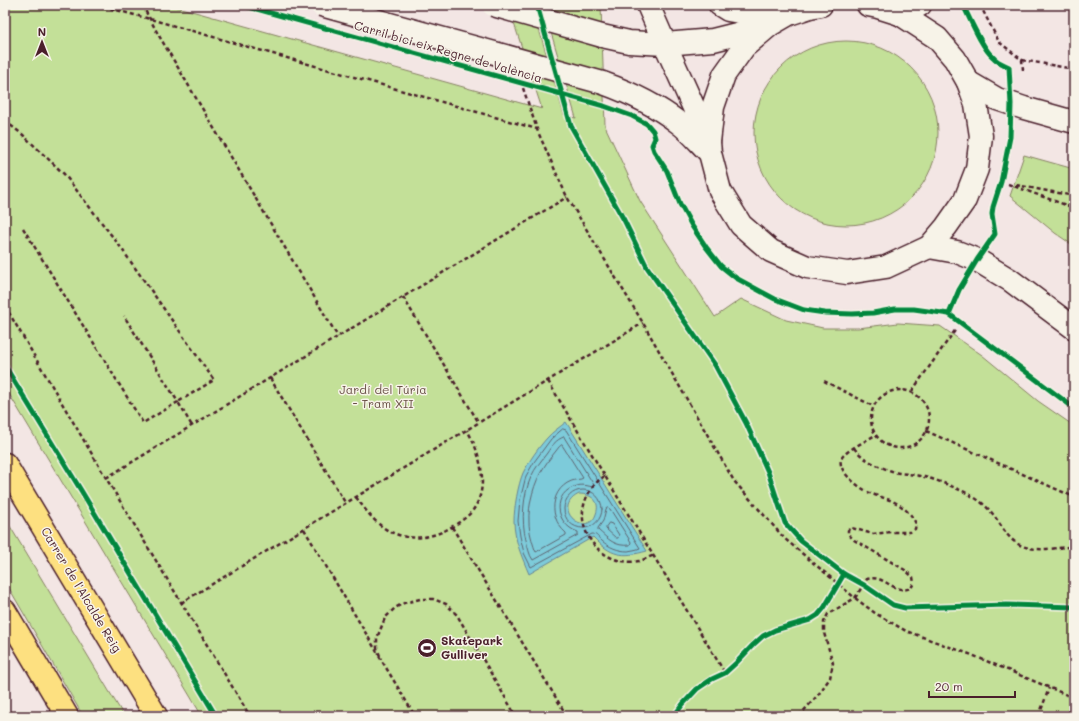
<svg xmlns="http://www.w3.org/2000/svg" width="1079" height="721" viewBox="0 0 1079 721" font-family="Mali,sans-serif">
  <rect width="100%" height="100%" fill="#f3e6e4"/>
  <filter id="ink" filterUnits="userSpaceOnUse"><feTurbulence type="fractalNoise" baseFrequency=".025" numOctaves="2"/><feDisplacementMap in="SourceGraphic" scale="8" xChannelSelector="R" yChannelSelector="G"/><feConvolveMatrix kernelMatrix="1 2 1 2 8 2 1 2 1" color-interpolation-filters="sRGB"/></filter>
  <g filter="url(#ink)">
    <g fill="#c3e098" stroke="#868062">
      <polygon points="5,5 170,5 542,109 508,5 532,5 564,115 576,118 543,5 601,5 605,126 640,201 715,317 741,299 786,320 823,328 858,328 898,323 940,326 982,355 1038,401 1074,426 1074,716 202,716 5,387"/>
      <circle cx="846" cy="133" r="92"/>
      <polygon points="1024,155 1074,169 1074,246 1055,233 1010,196"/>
      <polygon points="5,518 124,716 83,716 5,581"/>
    </g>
    <path fill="#7dcbda" stroke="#698694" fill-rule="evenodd" d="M 566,422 L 647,551 C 622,558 611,556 593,537 L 529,574 C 522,557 514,540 514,521 C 514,508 518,485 523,473 C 529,461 538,448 547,438 C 552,432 560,427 566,422 ZM 579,494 C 591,494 601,501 596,514 C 588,539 549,509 579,494 Z"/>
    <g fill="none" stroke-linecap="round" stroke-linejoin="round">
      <g stroke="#5e6471" stroke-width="1">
        <path d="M 563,429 L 566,430 L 640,548 C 636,550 632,550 628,551 C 618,551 609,547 602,541 C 598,538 597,534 592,534 L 531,567 L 524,553 L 520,536 L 518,521 L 520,500 L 526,476 L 534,462 L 551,439 Z"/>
        <path d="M 564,437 L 594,485 L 593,487 C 588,486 582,484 577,486 C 552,492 554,524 578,532 L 578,535 L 533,560 C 529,555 528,547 526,540 C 521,521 523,495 531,477 C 535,468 541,461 547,453 C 551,447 556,439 564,437 Z"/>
        <path d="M 562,445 L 583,478 L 581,479 C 552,481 545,515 566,533 L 566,535 L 536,552 L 535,550 C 532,541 529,531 529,522 C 528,505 534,482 544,467 C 548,460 554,454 559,447 Z"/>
        <circle cx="583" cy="509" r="19"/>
        <path d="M 608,508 L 610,509 L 631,542 L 630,545 C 615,547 608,539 598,530 L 598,528 L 603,521 L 606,509 Z"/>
        <polygon points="609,523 612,524 619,535 618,538 616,538 606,529 606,527"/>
      </g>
      <g stroke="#4a1f2b" stroke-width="25">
        <polyline id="minor" points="900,14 912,10 920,5"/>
      </g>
      <g stroke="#4a1f2b" stroke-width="25">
        <g id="secondary">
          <polyline points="648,5 665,44 709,141"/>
          <polyline points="720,5 728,10 756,15 782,15"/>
          <polyline points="821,5 810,7 789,14 770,25 744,47 724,75 713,107 709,142 710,153 720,191 741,225 771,251 807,267 847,273 886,267 929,247 946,227 965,200 977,169 981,136 976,104 968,82 955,59 937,38 900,14 878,7 868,5"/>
          <polyline points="602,36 629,42 665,44 713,40 765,27"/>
          <polyline points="968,82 997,99 1024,108 1074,122"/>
          <path d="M 603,83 C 631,93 656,105 679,123 C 690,131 699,142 708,151"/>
          <polyline points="929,247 957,252 977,260 1010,280 1074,328"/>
        </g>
      </g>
      <g stroke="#4a1f2b" stroke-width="25">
        <g id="primary">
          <polyline points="5,464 156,716"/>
          <polyline points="5,611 67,716"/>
        </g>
      </g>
      <g stroke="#4a1f2b" stroke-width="2.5" stroke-dasharray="4 3" stroke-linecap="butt">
        <polyline points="97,5 150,19 537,129"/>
        <polyline points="142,5 150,19 158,34 338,337"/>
        <polyline points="980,5 999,42 1022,60 1023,70"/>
        <polyline points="1022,60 1074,69"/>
        <polyline points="523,88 538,132 567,197 643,323 734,481 785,539 855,598 875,613 906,631 972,655 1074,698"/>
        <polyline points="5,121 22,134 64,174 119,245 214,380 178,402 192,426"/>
        <polyline points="1008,184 1074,208"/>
        <polyline points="1016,185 1074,196"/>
        <polyline points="23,228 143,423 178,402 124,316"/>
        <polyline points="403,297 479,423"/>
        <polyline points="5,306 106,478 250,716"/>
        <polyline points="270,378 346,504"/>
        <path d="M 548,381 C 606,479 666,576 725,673"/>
        <polyline points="824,381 873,406"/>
        <circle cx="900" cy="419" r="29"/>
        <polyline points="912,391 956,329"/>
        <polyline points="926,431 1074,497"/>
        <path d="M 854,448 C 864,461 883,469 899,473 C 906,474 913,474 920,476 C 934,479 947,484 960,490 C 972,495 984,503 992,513 C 1001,524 1007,539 1020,545 C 1037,553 1056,547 1074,547"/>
        <path d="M 605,476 C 598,480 594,485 590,491 C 568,526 600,568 639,561 C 644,560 649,557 654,555"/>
        <polyline points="106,478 567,197"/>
        <path d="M 356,497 C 366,511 378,528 396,534 C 412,540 430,538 446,530 C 455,525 466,519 473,510 C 490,487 480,452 467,430"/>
        <polyline points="452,527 567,716"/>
        <polyline points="304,529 377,652"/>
        <polyline points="181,603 643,323"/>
        <polyline points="379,656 415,716"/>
        <polyline points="380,656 377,648 377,638 385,618 395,608 404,603 420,599 433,599 446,604 457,615 516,716"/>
        <path d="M 799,716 L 818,695 L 830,678 L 833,663 L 824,633 L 824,622 L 828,614 L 855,598 L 867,579 C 882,575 888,587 901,589 C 905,590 908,589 911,588 L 914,583 L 913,577 L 905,570 L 854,540 L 848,534 L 848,530 L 852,528 L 873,534 L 882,533 L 890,532 L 910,532 L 915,529 L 916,524 C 913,516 906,509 898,504 C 890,499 879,497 870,493 C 859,488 831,467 844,455 C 851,448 866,441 875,435"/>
        <polyline points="1039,716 1049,688"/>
      </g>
      <use href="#minor" stroke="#f7f3e8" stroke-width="22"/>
      <use href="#secondary" stroke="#f7f3e8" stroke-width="22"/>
      <use href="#primary" stroke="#fde080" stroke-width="22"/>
      <g stroke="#4a1f2b" stroke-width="25" stroke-linecap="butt">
        <g id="secondary-bridge">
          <polyline points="321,5 603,83"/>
          <polyline points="493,5 602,36"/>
        </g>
      </g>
      <use href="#secondary-bridge" stroke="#f7f3e8" stroke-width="22"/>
      <g stroke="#f7f3e8" stroke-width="8">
        <g id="cycleway">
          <polyline points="242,5 604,106 632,116 647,124 653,131 655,138 652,145 654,151 667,171 680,204 692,226 706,247 721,266 736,278 775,299 804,310 825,313 852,314 873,313 895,309 914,309 949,314 1074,408"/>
          <polyline points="537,5 571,126 624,220 647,267 715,365 746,423 768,472 785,523 801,541 844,574 864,585 893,605 905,608 1007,605 1074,607"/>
          <path d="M 949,314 L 959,290 L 977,260 L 995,234 L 992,214 L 993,207 L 1001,182 L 1010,137 L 1011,104 L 1009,67 C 1003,64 997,62 993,57 C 982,48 970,19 963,5"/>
          <polyline points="5,366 82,492 216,716"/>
          <polyline points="674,716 683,704 697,689 712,679 725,673 736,663 753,645 763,636 775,630 810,620 818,615 824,608 844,574"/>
        </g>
      </g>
      <use href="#cycleway" stroke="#00873e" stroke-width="5"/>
    </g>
  </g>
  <defs>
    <g id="stadium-disc" transform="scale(1)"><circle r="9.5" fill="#4a1f2b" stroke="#f7f3e8"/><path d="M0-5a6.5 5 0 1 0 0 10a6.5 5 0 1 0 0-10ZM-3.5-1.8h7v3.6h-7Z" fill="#fff"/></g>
  </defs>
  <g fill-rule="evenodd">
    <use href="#stadium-disc" x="427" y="648"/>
  </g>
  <g text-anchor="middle" stroke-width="3" stroke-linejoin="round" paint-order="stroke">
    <g font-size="12" fill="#4a1f2b" stroke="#f7f3e8">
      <text transform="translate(448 52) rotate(16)" y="4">Carril bici eix Regne de València</text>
      <text transform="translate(81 590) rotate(59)" y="4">Carrer de l'Alcalde Reig</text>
    </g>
    <g font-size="12" fill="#684f46" stroke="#f7f3e8">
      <text x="383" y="394">Jardí del Túria<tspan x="383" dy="14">- Tram XII</tspan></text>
    </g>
    <g font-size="12" font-weight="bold" fill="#4a1f2b" stroke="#f7f3e8" text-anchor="start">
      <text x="441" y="645">Skatepark<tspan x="441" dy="14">Gulliver</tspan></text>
    </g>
  </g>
  <rect width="1079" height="721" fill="none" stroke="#f7f3e8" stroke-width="20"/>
  <rect x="10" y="10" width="1059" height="701" fill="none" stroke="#4a1f2b" stroke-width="1.5" filter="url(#ink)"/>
  <g transform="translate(42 42)" stroke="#f7f3e8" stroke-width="3" paint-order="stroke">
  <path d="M0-3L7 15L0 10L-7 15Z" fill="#4a1f2b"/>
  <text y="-6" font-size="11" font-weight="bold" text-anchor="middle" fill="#4a1f2b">N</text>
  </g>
  <path d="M929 691v6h86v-6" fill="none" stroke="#4a1f2b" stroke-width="2"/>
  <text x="935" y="691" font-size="12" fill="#4a1f2b" stroke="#f7f3e8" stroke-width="3" paint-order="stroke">20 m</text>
</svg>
